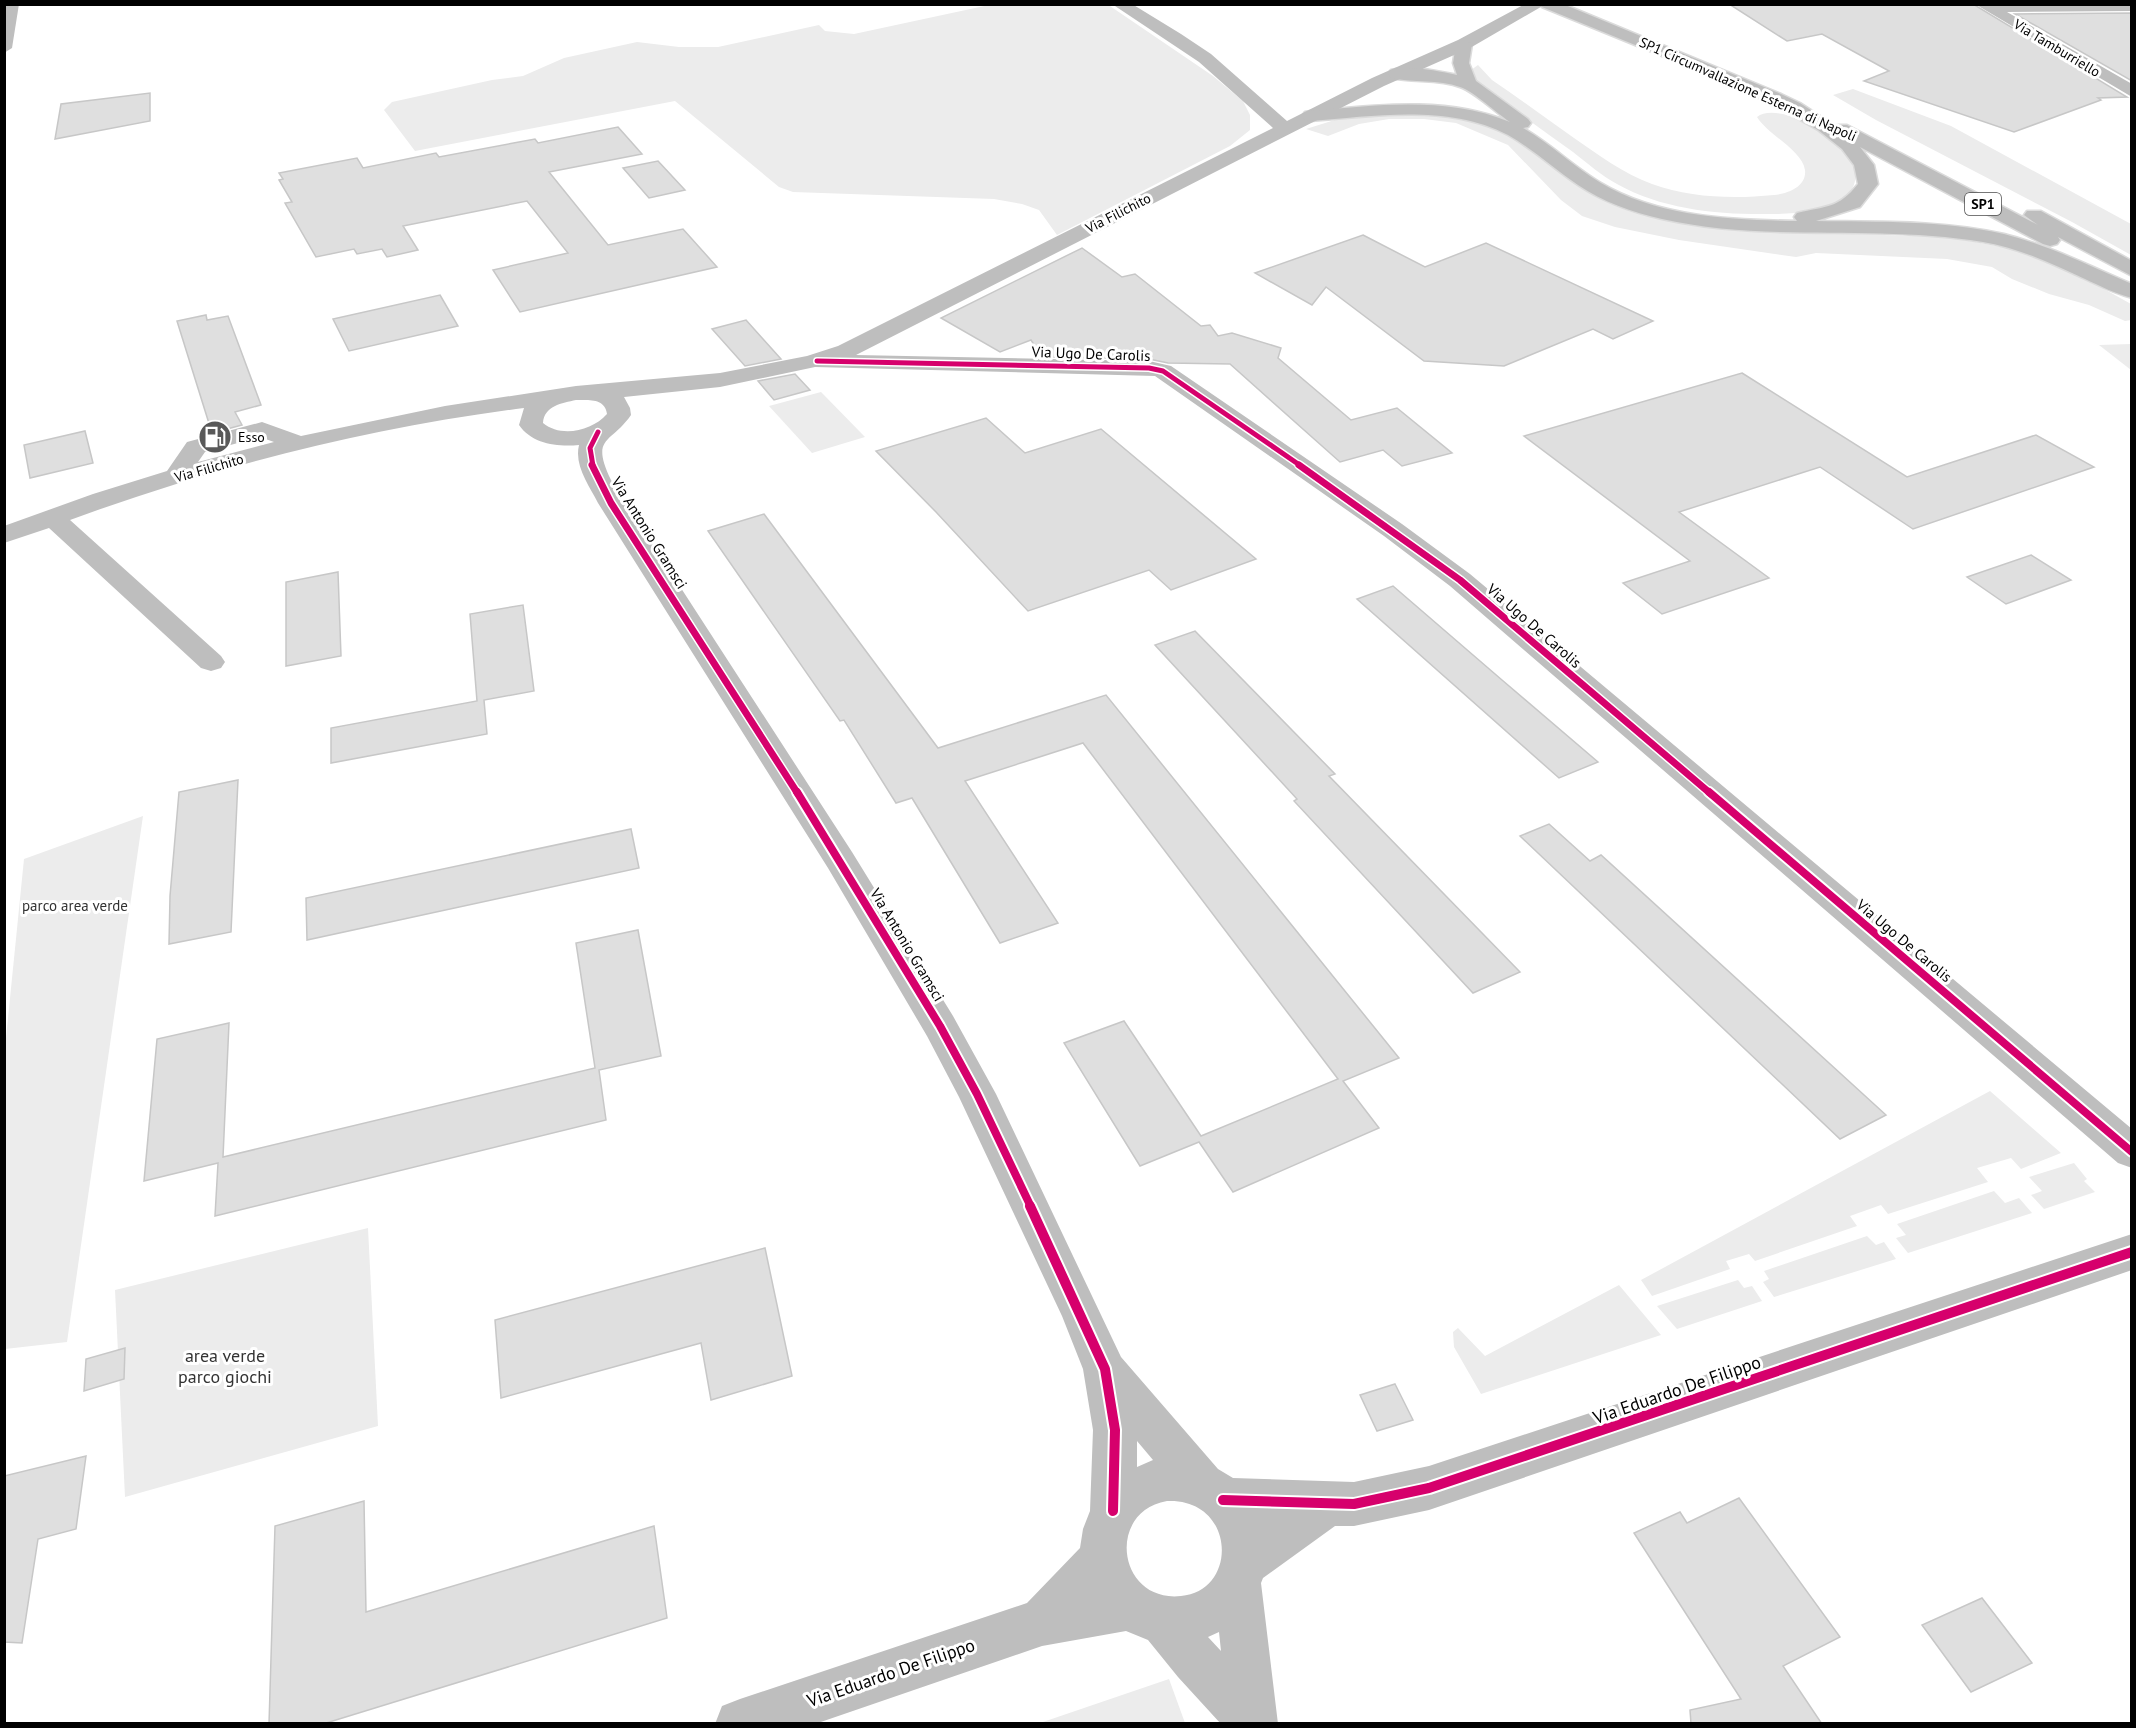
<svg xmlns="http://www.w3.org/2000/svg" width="2136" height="1728" viewBox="0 0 2136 1728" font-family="'PT Sans',sans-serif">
  <rect width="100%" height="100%" fill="#fff"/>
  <g fill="#ececec">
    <polygon points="1107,4 1213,76 1243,101 1250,115 1250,130 1230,146 1057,235 1039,210 1022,204 994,199 793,192 779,187 675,101 415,151 384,110 392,102 492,80 523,76 564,58 637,42 679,47 718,47 819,25 825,31 854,34 989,5"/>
    <path d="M 1478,65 L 1492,80 C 1520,99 1547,119 1574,138 C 1599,155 1624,174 1652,184 C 1690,198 1734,199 1774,195 C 1787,194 1807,187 1805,170 C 1802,150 1768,135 1757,117 C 1783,96 1885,159 1847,195 C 1830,211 1795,214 1773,214 C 1721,215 1663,210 1617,184 C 1602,176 1587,163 1573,152 C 1541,129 1509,106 1477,82 L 1471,70 Z"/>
    <polygon points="1853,89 1951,126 2131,224 2131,255 2072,222 1876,120 1833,95"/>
    <polygon points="1408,112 1464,118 1506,132 1616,203 1764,231 1943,237 1975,242 2012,249 2070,270 2131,304 2131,320 2125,321 2089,305 2049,294 2012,279 1992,267 1947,259 1816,253 1796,257 1679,240 1615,227 1582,216 1561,200 1508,145 1456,123 1424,119 1389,119 1359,124 1328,136 1306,129 1341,118"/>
    <polygon points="2131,344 2131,370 2099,345"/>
    <polygon points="821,392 865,437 812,453 769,406"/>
    <polygon points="143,816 67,1342 5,1349 4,1058 24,859"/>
    <polygon points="1990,1091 2061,1153 2021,1169 2011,1158 1977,1168 1988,1182 1888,1214 1881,1205 1850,1216 1857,1226 1755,1261 1749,1254 1726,1261 1730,1269 1652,1296 1641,1280"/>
    <polygon points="2074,1163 2087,1179 2084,1181 2095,1192 2044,1209 2031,1195 2042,1191 2029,1177"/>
    <polygon points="1994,1191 2005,1203 2019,1198 2032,1213 1908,1253 1896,1238 1906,1235 1897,1224"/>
    <polygon points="368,1228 378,1426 125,1497 115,1290"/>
    <polygon points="1867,1236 1876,1245 1884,1242 1896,1259 1774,1297 1763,1282 1769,1279 1764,1271"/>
    <polygon points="1738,1280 1744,1288 1752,1286 1762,1301 1677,1329 1657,1306"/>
    <polygon points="1619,1285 1661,1335 1481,1394 1454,1347 1453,1332 1458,1328 1485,1356"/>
    <polygon points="1169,1679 1185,1723 1040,1723"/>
  </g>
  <g fill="#dfdfdf" stroke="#c7c7c7" stroke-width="1.5">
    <polygon points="1729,4 1973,4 2127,97 2098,98 2101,100 2014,132 1864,81 1889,71 1822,34 1787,41"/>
    <polygon points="2132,13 2132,81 2015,14"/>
    <polygon points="150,93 150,121 55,139 61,104"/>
    <polygon points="618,127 642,154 549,172 608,245 683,229 717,267 520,312 493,270 568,253 527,201 403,226 418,250 387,257 382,249 357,254 354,249 316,257 285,203 292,202 279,180 283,179 279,173 357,158 363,168 436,153 439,157 535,139 538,143"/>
    <polygon points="658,161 685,190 649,198 623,168"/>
    <polygon points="1363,235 1425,267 1486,243 1653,321 1613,339 1593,329 1504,366 1424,361 1326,287 1312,305 1255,273"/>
    <polygon points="1082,248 1122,277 1135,274 1201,326 1210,325 1218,336 1232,333 1281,348 1278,358 1351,420 1397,408 1452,453 1402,466 1383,450 1340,462 1230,364 1168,363 1149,359 1042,357 1031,340 1000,352 941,318"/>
    <polygon points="440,295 458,326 349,351 333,319"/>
    <polygon points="206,315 207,320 228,316 261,405 235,412 242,425 212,433 177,321"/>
    <polygon points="746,320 781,359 745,366 712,329"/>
    <polygon points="1742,373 1907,477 2036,435 2094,467 1913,529 1820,467 1679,512 1769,578 1662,614 1623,583 1690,561 1524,436"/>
    <polygon points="795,374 810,390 774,400 758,381"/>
    <polygon points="986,418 1025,453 1101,429 1256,559 1171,590 1149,570 1028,611 936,512 876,451"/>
    <polygon points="85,431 93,463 30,478 24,445"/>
    <polygon points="764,514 938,748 1106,695 1399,1058 1343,1081 1379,1128 1233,1192 1199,1142 1140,1166 1064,1043 1124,1021 1201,1136 1338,1079 1083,743 965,781 1058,923 1000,943 912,798 896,803 844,720 840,721 708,531"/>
    <polygon points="2031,555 2071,580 2006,604 1967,577"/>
    <polygon points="338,572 341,656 286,666 286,582"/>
    <polygon points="1393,586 1502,680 1598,762 1559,778 1357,599"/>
    <polygon points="523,605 534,691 484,700 487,734 331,763 331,728 477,701 470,614"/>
    <polygon points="1195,631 1335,774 1329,776 1520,972 1473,993 1294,801 1297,799 1155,645"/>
    <polygon points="238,780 231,932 169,944 170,896 179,792"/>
    <polygon points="1549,824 1590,861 1601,855 1886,1115 1840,1139 1520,836"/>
    <polygon points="631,829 639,868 307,940 306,898"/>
    <polygon points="638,930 661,1056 599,1070 606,1120 215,1216 218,1163 144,1181 157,1039 229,1023 223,1157 595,1068 576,943"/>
    <polygon points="765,1248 792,1376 711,1400 701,1343 501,1398 495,1320"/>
    <polygon points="125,1348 124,1379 84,1391 86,1359"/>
    <polygon points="1395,1384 1413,1420 1377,1431 1360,1395"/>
    <polygon points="86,1456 76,1529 38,1539 22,1643 4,1642 4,1476"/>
    <polygon points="1739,1498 1840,1637 1783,1666 1822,1724 1691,1724 1690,1710 1741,1699 1634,1533 1680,1512 1687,1523"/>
    <polygon points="364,1501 366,1612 654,1526 667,1618 323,1724 269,1724 275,1526"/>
    <polygon points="1982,1598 2032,1663 1971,1692 1922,1625"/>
  </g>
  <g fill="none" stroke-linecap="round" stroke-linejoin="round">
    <g stroke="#dbdbdb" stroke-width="3">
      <path id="highway" d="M 1540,4 L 1563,4 L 1781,94 L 1800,103 L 1834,125 L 1847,125 L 2038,225 L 2024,215 L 2027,211 L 2041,211 L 2132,261 L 2132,276 L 2058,237 L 2060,240 L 2057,244 L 2050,246 L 2043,244 L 1860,147 L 1874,165 L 1878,184 L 1860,207 L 1816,221 C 1879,222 1942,220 2004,234 C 2048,245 2090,266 2132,284 L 2132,298 C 2116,294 2100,286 2085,279 C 2053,264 2019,248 1983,242 C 1877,224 1768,243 1662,219 C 1632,212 1603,202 1578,185 C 1554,169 1533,149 1508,135 C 1449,104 1375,116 1311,121 L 1305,120 L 1302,116 L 1305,112 L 1311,111 C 1377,105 1447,96 1510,122 C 1496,113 1475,92 1460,87 C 1438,79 1414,83 1391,78 L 1388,74 L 1391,70 C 1411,65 1437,71 1457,75 L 1453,63 L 1456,44 L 1464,39 L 1472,44 L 1469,63 L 1476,81 L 1528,119 L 1531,123 L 1528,127 L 1523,128 C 1551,144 1574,167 1601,183 C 1658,217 1732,220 1797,221 L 1794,217 L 1797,213 C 1826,206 1838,209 1858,184 L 1854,165 L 1842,149 L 1818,130 L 1779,108 L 1694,69 L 1542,7 Z"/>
    </g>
    <g fill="#bebebe" fill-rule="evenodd">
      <polygon points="4,4 19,4 12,48 4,53"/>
      <path d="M 1112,4 L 1132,4 L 1181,34 L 1211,54 L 1287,121 L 1372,78 L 1458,40 L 1525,4 L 1546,4 L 1470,48 L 1384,86 L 856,355 L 1149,361 L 1171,366 L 1402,524 L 1470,574 L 2132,1129 L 2132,1168 L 2118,1163 L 1450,586 L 1384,536 L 1155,376 L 815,367 L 720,387 L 624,397 L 630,408 L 631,415 C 611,444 590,436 611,480 L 852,852 L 953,1016 L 996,1094 L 1121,1357 L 1218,1469 L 1233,1478 L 1354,1482 L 1429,1466 L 2132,1234 L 2132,1270 L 1429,1510 L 1354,1526 L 1335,1526 L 1263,1578 L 1261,1583 L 1278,1724 L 1221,1724 L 1178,1677 L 1148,1640 L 1126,1631 L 1042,1646 L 815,1724 L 715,1724 L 722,1706 L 740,1699 L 1027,1603 L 1080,1548 L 1083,1529 L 1090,1511 L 1093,1430 L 1083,1369 L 1062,1316 L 959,1097 L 927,1036 L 828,868 L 598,503 C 589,485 574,466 579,445 C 557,447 532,444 519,425 L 524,408 C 369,428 216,466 70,520 L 221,656 L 225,662 L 221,668 L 211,671 L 201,668 L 49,528 L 4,543 L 4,526 L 93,494 L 167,471 L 187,442 L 262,422 L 301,436 L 445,406 L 576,386 L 720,373 L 807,356 L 838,346 L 1273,128 L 1199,62 ZM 576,400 C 589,400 605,398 607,414 C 592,431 561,438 543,423 C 544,406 562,403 576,400 ZM 260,437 L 274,442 L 198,462 L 205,452 ZM 1137,1441 L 1153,1460 L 1137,1467 ZM 1167,1501 C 1236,1498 1239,1591 1181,1596 C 1117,1603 1106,1511 1167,1501 ZM 1219,1632 L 1221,1651 L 1208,1637 Z"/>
      <polygon points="1975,4 2132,4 2132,11 2007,12 2132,84 2132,97"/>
    </g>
    <use href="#highway" fill="#bebebe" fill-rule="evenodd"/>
    <g stroke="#fff" stroke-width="8">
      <g id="cycleway-far3">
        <polyline points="817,361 1149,368 1163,371 1301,466"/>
        <polyline points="593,466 590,448 598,432"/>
      </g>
    </g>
    <g stroke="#fff" stroke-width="10">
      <g id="cycleway-far2">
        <polyline points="592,465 611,503 798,794"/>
        <polyline points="1299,465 1460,580 1711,794"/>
      </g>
    </g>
    <g stroke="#fff" stroke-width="12">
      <g id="cycleway-far1">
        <polyline points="797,792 940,1026 977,1094 1031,1207"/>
        <polyline points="1709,792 2132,1152"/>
      </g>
    </g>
    <g stroke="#fff" stroke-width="14">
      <g id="cycleway">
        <polyline points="1030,1206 1105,1369 1115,1430 1113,1511"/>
        <polyline points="1223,1500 1354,1504 1429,1488 2132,1252"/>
      </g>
    </g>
    <use href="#cycleway-far3" stroke="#d6006c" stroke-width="5"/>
    <use href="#cycleway-far2" stroke="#d6006c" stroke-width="7"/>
    <use href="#cycleway-far1" stroke="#d6006c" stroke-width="8"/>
    <use href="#cycleway" stroke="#d6006c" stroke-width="10"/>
  </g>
  <defs>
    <g id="fuel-disc" transform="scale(1.725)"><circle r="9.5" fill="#595959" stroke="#fff"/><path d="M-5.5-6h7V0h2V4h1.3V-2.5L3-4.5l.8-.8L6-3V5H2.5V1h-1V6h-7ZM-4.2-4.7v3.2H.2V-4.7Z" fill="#fff"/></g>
  </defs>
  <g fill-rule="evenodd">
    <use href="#fuel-disc" x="215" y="437"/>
  </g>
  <g text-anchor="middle" stroke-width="6" stroke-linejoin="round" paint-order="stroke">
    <g font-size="14" fill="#000" stroke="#fff">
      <text transform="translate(2057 48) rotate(31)" y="5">Via Tamburriello</text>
      <text transform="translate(1748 89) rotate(24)" y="5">SP1 Circumvallazione Esterna di Napoli</text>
      <text transform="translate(1118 213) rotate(-27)" y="5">Via Filichito</text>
      <text transform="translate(209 468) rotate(-16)" y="5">Via Filichito</text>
    </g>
    <rect fill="#fff" stroke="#4c4c4c" stroke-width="1.5" x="1965" y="193" width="36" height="22" rx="4.5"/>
    <g font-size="14" font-weight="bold" fill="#000">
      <text x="1983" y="209">SP1</text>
    </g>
    <g font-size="14" fill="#000" stroke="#fff" text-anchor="start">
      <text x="238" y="442">Esso</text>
    </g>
    <g font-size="15" fill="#000" stroke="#fff">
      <text transform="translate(1091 354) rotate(2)" y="5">Via Ugo De Carolis</text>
      <text transform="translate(649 533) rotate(58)" y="5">Via Antonio Gramsci</text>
      <text transform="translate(1534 626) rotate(41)" y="5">Via Ugo De Carolis</text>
      <text transform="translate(1904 941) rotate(40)" y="5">Via Ugo De Carolis</text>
      <text transform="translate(907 945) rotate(59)" y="5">Via Antonio Gramsci</text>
    </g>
    <g font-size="15" fill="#333" stroke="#fff">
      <text x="75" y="911">parco area verde</text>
    </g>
    <g font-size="18" fill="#333" stroke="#fff">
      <text x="225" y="1362">area verde<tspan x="225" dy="21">parco giochi</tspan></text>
    </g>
    <g font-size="18" fill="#000" stroke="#fff">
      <text transform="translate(1677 1390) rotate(-19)" y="6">Via Eduardo De Filippo</text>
      <text transform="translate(891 1673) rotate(-19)" y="6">Via Eduardo De Filippo</text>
    </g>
  </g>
  <rect width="2136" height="1728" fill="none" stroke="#000000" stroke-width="12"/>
</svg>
